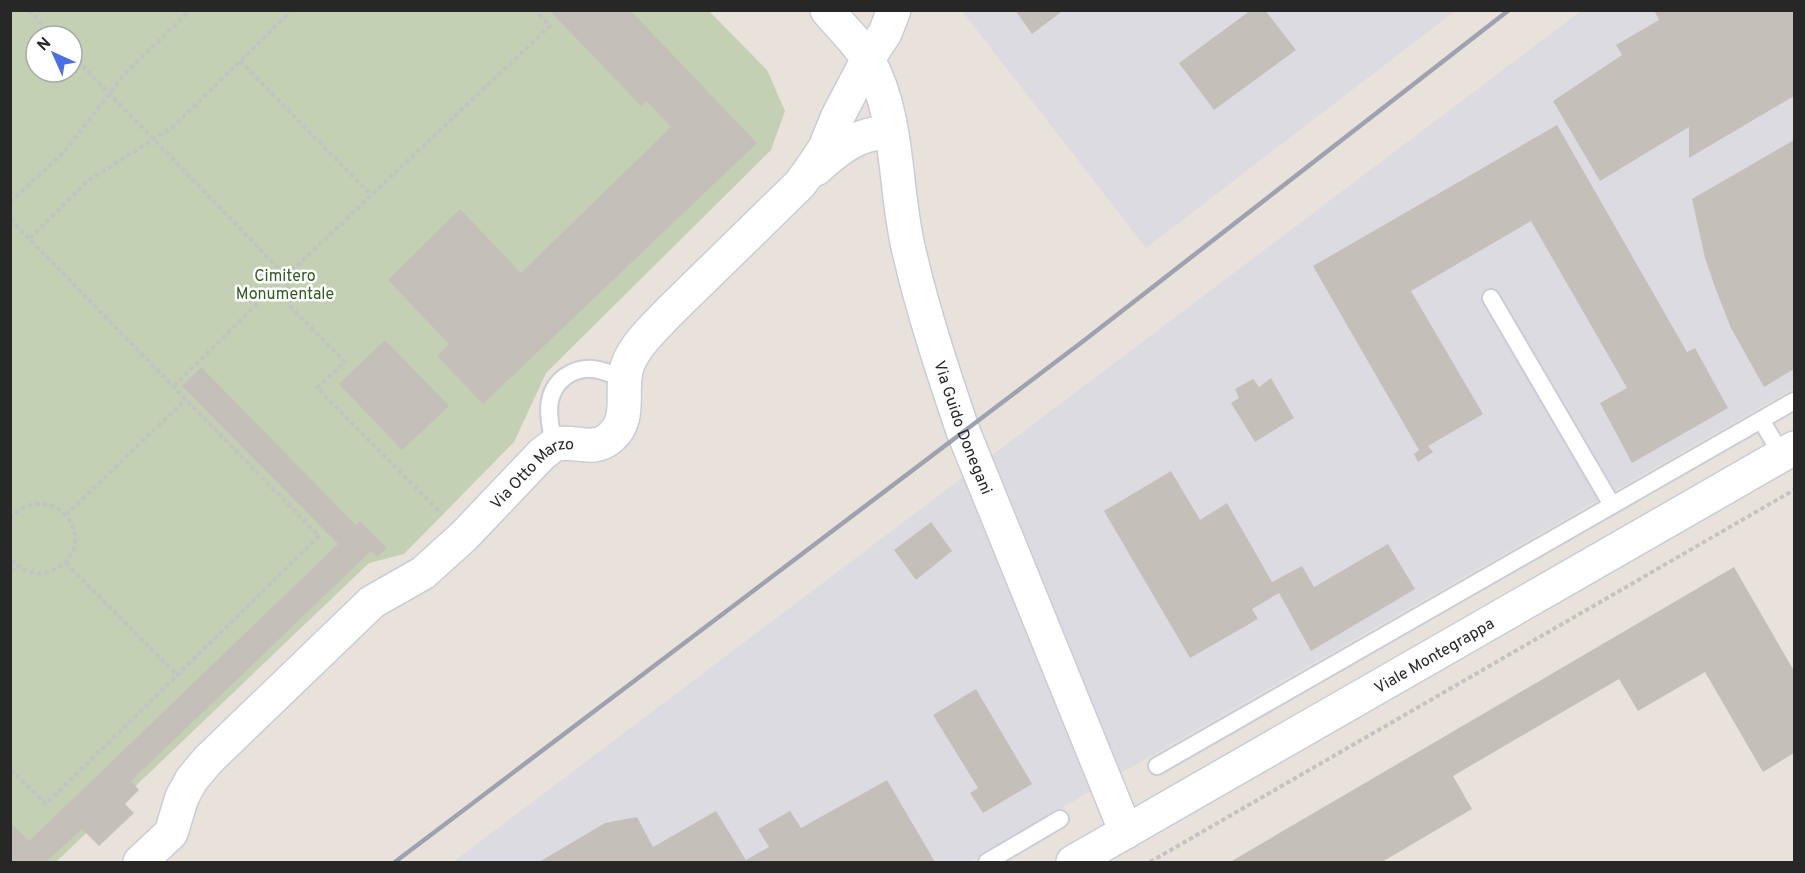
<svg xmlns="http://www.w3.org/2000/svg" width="1805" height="873" viewBox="0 0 1805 873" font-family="Overpass,sans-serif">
  <rect width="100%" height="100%" fill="#e8e2da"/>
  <g fill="#dcdbe1">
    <polygon points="962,11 1455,11 1146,248"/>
    <polygon points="1581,11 1794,11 1794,388 1128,769 970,862 453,862"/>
  </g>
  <path fill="#c3d0b4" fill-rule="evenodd" d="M 10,11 L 709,11 L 767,70 L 785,111 L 771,150 L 546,373 L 514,442 L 404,554 L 369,563 L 56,862 L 11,862 ZM 36,36 L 72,36 L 72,72 L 36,72 Z"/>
  <g fill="#c4c0b9">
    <polygon points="549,10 630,10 757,143 483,404 437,356 449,344 388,280 460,209 521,273 671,127 646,101 641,106"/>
    <polygon points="1015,10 1064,10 1032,34"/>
    <polygon points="1251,10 1265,10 1296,50 1214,110 1179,63"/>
    <polygon points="1654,10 1794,10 1794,96 1689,158 1689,127 1600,181 1553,101 1622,55 1616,45 1659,20"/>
    <polygon points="1557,125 1687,352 1695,348 1728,408 1632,463 1600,403 1627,388 1531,221 1411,291 1483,414 1428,446 1433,452 1418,462 1414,454 1419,450 1313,266"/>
    <polygon points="1794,140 1794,369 1764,387 1731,328 1716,290 1705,258 1692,199"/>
    <polygon points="385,340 449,406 402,450 339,384"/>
    <polygon points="201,367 356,525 360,521 387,548 377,557 371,551 131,781 139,790 125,804 134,813 99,846 82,829 46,862 10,862 10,822 29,841 338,544 182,386"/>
    <polygon points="1271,378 1294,418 1255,442 1231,403 1239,398 1235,389 1253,379 1259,387"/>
    <polygon points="1171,471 1200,520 1227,503 1272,582 1302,566 1314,587 1388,544 1415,589 1311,651 1279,593 1252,609 1258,619 1190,658 1104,511"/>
    <polygon points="931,522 952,551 916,580 894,550"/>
    <polygon points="1734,567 1794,671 1794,753 1763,772 1705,672 1638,711 1619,679 1453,776 1472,809 1382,862 1230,862"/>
    <polygon points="976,689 1032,784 983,813 970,793 978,788 933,715"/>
    <polygon points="887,780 935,862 539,862 605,823 637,817 653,847 716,811 746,860 769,847 758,829 790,811 801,828"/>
  </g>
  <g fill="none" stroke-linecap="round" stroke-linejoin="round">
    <g stroke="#c9cdd8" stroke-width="20">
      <g id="lane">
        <polyline points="1491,298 1612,505"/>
        <polyline points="1761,420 1782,455"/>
        <path d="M 554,445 C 549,421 542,393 566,376 C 574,371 583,368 593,369 C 603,370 614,375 624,378"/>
        <polyline points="1157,766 1794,401"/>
        <polyline points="987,862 1060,819"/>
      </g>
    </g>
    <g stroke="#c9cdd8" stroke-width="36">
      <g id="street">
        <path id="s1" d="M 827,10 C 840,26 858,42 868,60 C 900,115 894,191 909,251 C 923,312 943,372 963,431 L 1126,832"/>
        <path d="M 816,169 C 837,150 861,130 891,133"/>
        <path id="s2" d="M 140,862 L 171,833 L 182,797 L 192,779 L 208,760 L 372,602 L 423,573 L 464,536 L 542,454 C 545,452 549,448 553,446 C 571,437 591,454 610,438 C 634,418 618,389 628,364 C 636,344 653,329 668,313 L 800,184 L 813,166 L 825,148 L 838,116 L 868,59 L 885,33 L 894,10"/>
      </g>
    </g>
    <g stroke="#c9cdd8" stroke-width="36">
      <g id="secondary">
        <path id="s3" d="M 1073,862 L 1794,448"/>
      </g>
    </g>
    <g stroke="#c3c3c3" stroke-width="4" stroke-dasharray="4.5 3" stroke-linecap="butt">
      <polyline points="29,10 53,36"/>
      <polyline points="72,55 286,276 550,26 535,10"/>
      <polyline points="240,61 371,195"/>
      <polyline points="10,202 64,152 123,76 190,10"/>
      <polyline points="10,219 319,536 46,804 10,769"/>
      <polyline points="30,238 89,180 173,127 292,10"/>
      <polyline points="286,276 290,306 345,362 317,388 441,513"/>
      <polyline points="174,386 285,276"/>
      <polyline points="66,515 186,399"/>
      <path d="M 10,519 C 18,508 30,503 43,504 C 52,504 61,509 67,517 C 96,553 42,597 10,558"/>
      <polyline points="66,563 178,676"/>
      <polyline points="10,570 16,565"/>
      <polyline points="1150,862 1794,490"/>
    </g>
    <use href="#lane" stroke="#fff" stroke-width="16"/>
    <use href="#street" stroke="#fff" stroke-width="33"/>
    <use href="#secondary" stroke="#fff" stroke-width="33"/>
    <polyline stroke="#9ea2b0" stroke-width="4.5" points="395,862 1086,339 1509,10"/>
  </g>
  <g text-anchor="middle" stroke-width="5" stroke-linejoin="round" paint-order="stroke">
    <g font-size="16" fill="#305b21" stroke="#fff">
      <text x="285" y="281">Cimitero<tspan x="285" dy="18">Monumentale</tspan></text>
    </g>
    <g font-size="16" fill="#272727" stroke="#fff">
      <text dy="6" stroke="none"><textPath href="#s1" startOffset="446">Via Guido Donegani</textPath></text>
      <text dy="6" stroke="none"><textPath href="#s2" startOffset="562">Via Otto Marzo</textPath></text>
      <text dy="6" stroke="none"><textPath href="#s3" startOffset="416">Viale Montegrappa</textPath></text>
    </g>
  </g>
  <rect width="1805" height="873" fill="none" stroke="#272727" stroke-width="24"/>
  <g transform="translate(54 54) rotate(315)"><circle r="28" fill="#ffffff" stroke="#a9a9a9" stroke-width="1.5"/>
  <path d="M0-4.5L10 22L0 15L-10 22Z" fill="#4b70e4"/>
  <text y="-9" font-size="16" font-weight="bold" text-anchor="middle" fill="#272727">N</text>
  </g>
</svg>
